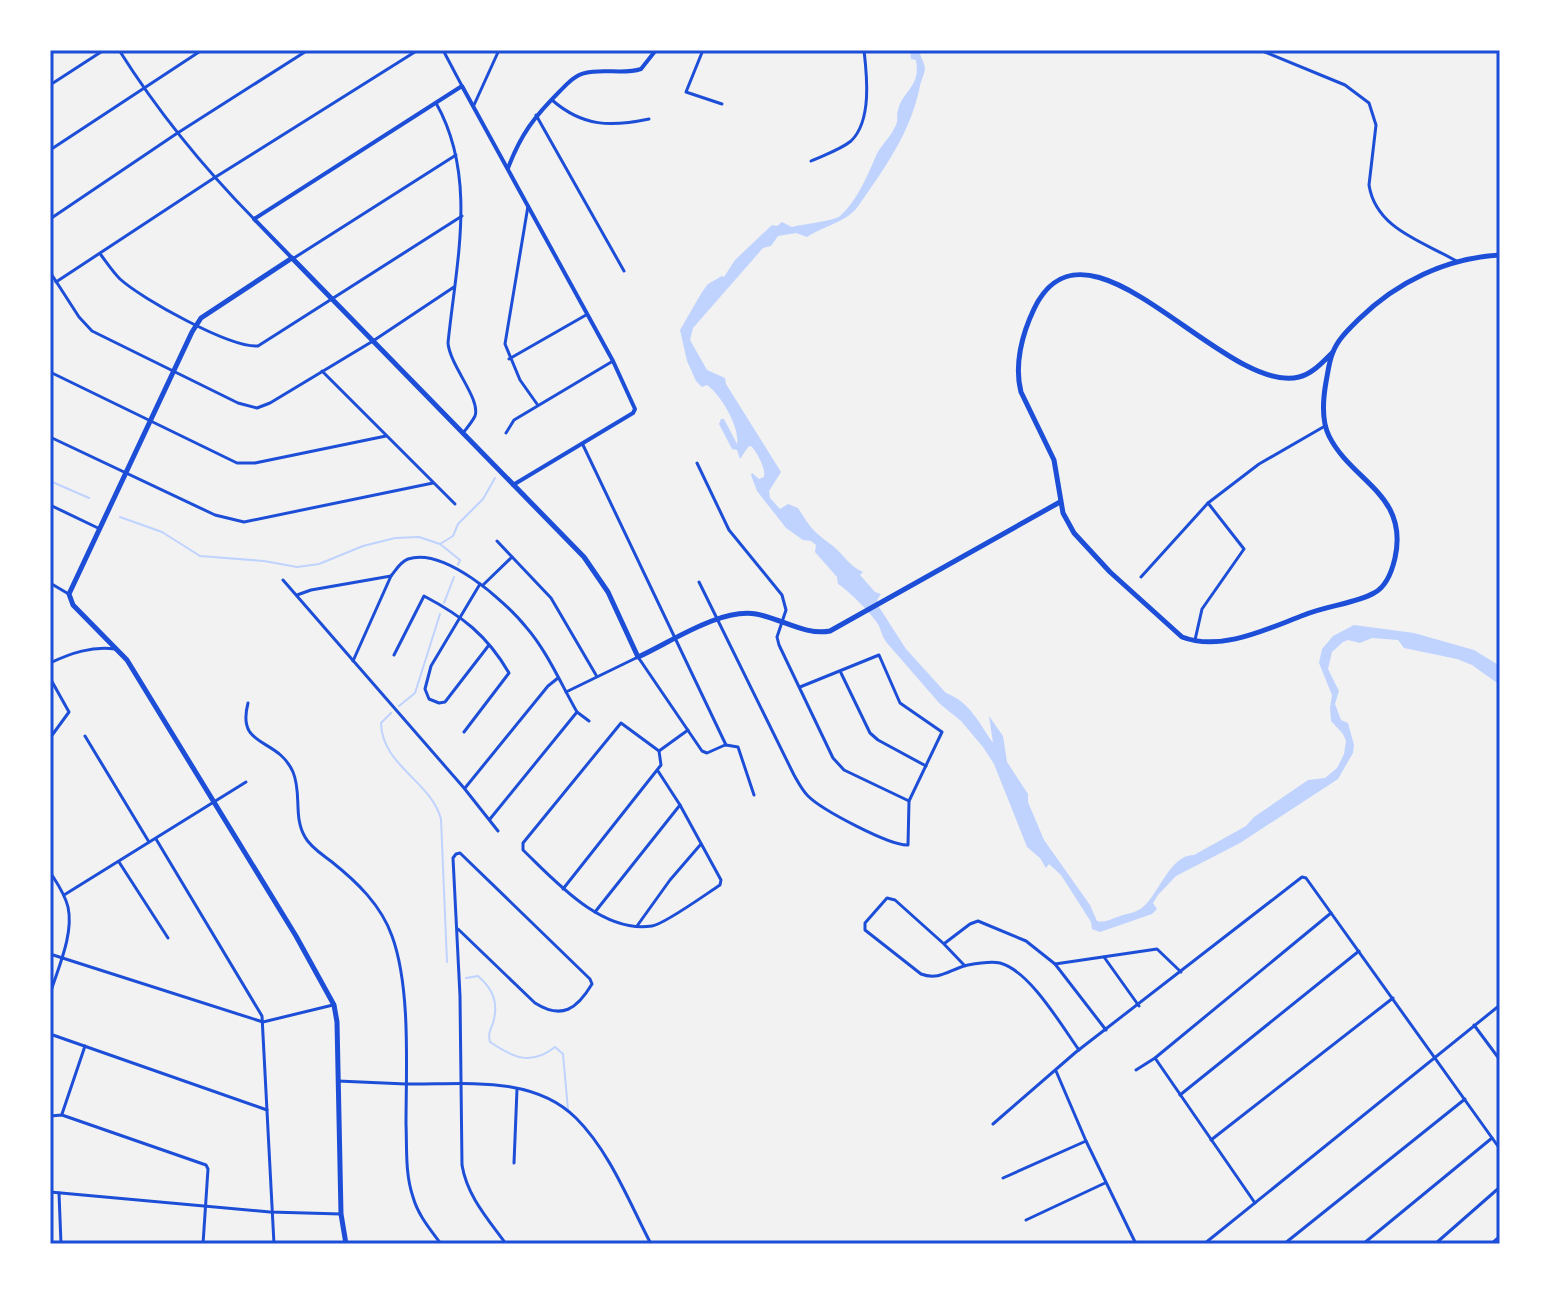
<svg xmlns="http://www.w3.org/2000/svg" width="1550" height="1294" viewBox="0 0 1550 1294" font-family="Barlow,sans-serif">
  <rect width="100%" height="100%" fill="#f2f2f2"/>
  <path fill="#bfd3fe" d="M 910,50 L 919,50 C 920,56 924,62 925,68 C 925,73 921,80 920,86 C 911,132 884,169 859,205 C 848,222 823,226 807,237 L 796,233 L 778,236 L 771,246 L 763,248 L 693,328 L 690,340 L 707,370 L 725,378 L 726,384 L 781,472 L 769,491 L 770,498 L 780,509 L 788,504 L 798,508 C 812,530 812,530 833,546 C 844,555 849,566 863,572 L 860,575 L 875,592 L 881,594 L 877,600 L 879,607 L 906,649 L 946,693 C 970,702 979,723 993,743 L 989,716 L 1003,736 L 1007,762 L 1028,794 L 1028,802 L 1044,840 L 1090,905 L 1097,921 C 1105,923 1111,919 1120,916 C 1128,913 1136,913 1143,907 C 1160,892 1170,855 1194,855 L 1246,826 L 1254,817 L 1308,780 L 1325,778 L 1337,768 L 1344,754 L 1346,741 L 1343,734 L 1331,721 L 1330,708 L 1332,695 L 1319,663 L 1322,649 L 1333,636 L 1354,625 L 1414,633 L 1474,650 L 1500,666 L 1500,685 L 1472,665 L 1457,659 L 1404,648 L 1398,640 L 1372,638 L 1360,643 L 1348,640 L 1343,642 L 1332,652 L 1328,669 L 1339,691 L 1335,704 L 1341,720 L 1348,723 L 1354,745 L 1353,753 L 1338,779 L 1240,843 L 1176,876 L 1158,895 L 1153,903 L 1157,909 L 1152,914 L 1100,932 L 1092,929 L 1091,922 L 1061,875 L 1049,864 L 1046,868 L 1040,858 L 1027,847 L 994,764 L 983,747 L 961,721 L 940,704 L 887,643 C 882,637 882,633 879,626 C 875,617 847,589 838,584 L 837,577 L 815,552 L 816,545 L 811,541 L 803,540 L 786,528 L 757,491 L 751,475 L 752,473 L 759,479 L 764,477 C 766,469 757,452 751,446 L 748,447 L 740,459 L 737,450 L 732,449 L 719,424 L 721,419 L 724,419 L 737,444 C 740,427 721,395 707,385 L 702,387 L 696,381 L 687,361 L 680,330 L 702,292 L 708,284 L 722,276 L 724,277 L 735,260 L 772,225 L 777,226 L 782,222 L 792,227 C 803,224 834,221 840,216 C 856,202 867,177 875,158 C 879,147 890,138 895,127 C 899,120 896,117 898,110 C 903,90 921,87 916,60 L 911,59 Z"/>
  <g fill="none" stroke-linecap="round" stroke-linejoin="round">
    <g stroke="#bfd3fe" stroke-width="2">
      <polyline points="50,481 89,498"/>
      <polyline points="120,517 162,532 200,556 264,561 297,567 319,564 363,546 395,538 419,537 440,544"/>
      <polyline points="458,565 460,560 440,544 453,536 458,524 483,499 495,478"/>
      <polyline points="444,603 454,577"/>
      <polyline points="399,706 415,693 440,614"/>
      <path d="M 391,713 L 381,723 C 382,766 431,781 441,819 L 447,962"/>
      <path d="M 466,978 L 478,976 C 493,989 499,1003 493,1023 C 490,1031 488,1033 490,1042 C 514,1058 531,1066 555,1047 L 563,1054 L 568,1110"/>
    </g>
    <g stroke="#1d4ed8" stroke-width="3">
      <path d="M 119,50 C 158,112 202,166 254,219"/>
      <polyline points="443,50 462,86"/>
      <polyline points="703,50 686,92 722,104"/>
      <path d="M 1260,50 L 1345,85 L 1369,103 L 1376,125 L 1369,185 C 1376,230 1425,242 1458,262"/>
      <polyline points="50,85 104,50"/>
      <path d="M 552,100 C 583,127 611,127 649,119"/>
      <path d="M 436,103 C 478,177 456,263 448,343 C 450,366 481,399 475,416 C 472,422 467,428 463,433"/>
      <polyline points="474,105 499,50"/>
      <polyline points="536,115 624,271"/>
      <polyline points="50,150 202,50"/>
      <path d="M 811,161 C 824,155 840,150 851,141 C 872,121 867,76 864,50"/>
      <polyline points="528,206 505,344 520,380 537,404"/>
      <polyline points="50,219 176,134 308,50"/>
      <path d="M 101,255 C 107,263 113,272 120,279 C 142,299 230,348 258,346 L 462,216"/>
      <polyline points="294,258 456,155"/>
      <polyline points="50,272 79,317 92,331 238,403 257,408 270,403 373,341 454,287"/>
      <polyline points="56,282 214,178 418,50"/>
      <polyline points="509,359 586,315"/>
      <polyline points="322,371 455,504"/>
      <polyline points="50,372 237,463 255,463 386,436"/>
      <polyline points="506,433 514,420 613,361"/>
      <polyline points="50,437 215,515 244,522 433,483"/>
      <polyline points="583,445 726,745"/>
      <polyline points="697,463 729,530 782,595 786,610 777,637 779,645 833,758 844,770 909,801"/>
      <polyline points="50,505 100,529"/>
      <polyline points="497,541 551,598 596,675"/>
      <polyline points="1141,577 1208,503 1259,464 1325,426"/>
      <polyline points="283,580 464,788 498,831"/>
      <path d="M 699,582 L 794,775 C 798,782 802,790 808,796 C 822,810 890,846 908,845 L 909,801 L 942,732 L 900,703 L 879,655 L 800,687"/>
      <polyline points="50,583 67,593"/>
      <polyline points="480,584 431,666 425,689 429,699 439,703 445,702 489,645"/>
      <polyline points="483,585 512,557"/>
      <polyline points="297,595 311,590 391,576"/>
      <polyline points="1195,640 1202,609 1244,549 1208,503"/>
      <path d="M 394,655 L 424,596 C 462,616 487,635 509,673 L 464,732"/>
      <path d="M 353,661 L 391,576 C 396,570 400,562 408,559 C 444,547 504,600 526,627 C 547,651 561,684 577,712 L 589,721"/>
      <path d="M 50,663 C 71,653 92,646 115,649"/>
      <polyline points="841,673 870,733 878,740 926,766"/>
      <polyline points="50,678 69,712 50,738"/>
      <polyline points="566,692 638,657 702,751 707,753 725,745"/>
      <path d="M 248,703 C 236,749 277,736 293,772 C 302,793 293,817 305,837 C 310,847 323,855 332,862 C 357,882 381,905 392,936 C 411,988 406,1069 406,1124 C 407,1148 405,1174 413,1197 C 418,1215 430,1229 441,1244"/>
      <polyline points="85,736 149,842"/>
      <polyline points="726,745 738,747 754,795"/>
      <polyline points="659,751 688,730"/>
      <polyline points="465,788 548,686 558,678"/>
      <polyline points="490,819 577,712"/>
      <polyline points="156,839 262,1016 274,1244"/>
      <polyline points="119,862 168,938"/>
      <path d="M 50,872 C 57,883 65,894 68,907 C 74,934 58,968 50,994"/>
      <path d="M 563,889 L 661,765 L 659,751 L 621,723 L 523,843 L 523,850 C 555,881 602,934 652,926 C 665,924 706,894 720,885 L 721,880 L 680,805 L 658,771"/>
      <polyline points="64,895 246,782"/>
      <polyline points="595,912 680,805"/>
      <polyline points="637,926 670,880 701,844"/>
      <path d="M 458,929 L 535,1003 C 562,1020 577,1009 592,984 L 590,979 L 460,853 L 456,854 L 453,858 L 460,996 L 462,1165 C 467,1196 488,1219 506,1244"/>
      <polyline points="945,943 970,924 978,921 1026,941 1055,964 1106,1030"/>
      <polyline points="50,954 263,1022 333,1005"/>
      <polyline points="1104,957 1139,1006"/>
      <polyline points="1055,964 1157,949 1181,972"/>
      <path d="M 965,966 L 944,944 L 895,900 L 887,898 L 865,923 L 865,930 L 921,974 C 940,981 950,969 968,965 C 979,963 990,961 1000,963 C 1030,971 1061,1025 1079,1050"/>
      <polyline points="1474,1025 1500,1060"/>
      <polyline points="50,1034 267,1110"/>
      <polyline points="1155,1058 1255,1203"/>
      <polyline points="1136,1070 1155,1058 1331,913"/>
      <polyline points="1056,1071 1086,1141 1136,1244"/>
      <path d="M 338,1081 C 361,1082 383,1083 406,1084 C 461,1085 532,1074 576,1118 C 610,1152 629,1202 651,1244"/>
      <polyline points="1180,1095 1359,951"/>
      <polyline points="62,1114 85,1046"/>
      <polyline points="50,1116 62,1115 206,1165 208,1169 203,1244"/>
      <polyline points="993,1124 1076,1052 1302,877 1306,878 1500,1149"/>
      <polyline points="1211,1140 1393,998"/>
      <polyline points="514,1163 517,1089"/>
      <polyline points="1003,1178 1086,1141"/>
      <polyline points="50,1192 270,1212 341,1214"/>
      <polyline points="59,1193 61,1244"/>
      <polyline points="1026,1220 1105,1183"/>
      <polyline points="1204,1244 1500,1005"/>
      <polyline points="1284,1244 1465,1099"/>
      <polyline points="1363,1244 1492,1138"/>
      <polyline points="1435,1244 1500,1187"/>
      <polyline points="1491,1244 1500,1236"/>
    </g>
    <g stroke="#1d4ed8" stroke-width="4">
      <path d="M 508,168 C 521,134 534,117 560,91 C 567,84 575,75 585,73 C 603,68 623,75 641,69 L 656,50"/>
      <polyline points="292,258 254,219 462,86 613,361 635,409 633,413 513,485"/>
    </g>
    <g stroke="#1d4ed8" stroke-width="5">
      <path d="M 1333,352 C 1323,362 1312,374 1299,377 C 1224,396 1087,197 1034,309 C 1022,334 1014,365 1021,392 L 1054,460 L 1063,513 L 1074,533 L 1110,572 L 1182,637 C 1221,652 1267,629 1304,615 C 1325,606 1357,603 1374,593 C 1386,587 1392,571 1395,558 C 1409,494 1352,482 1329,436 C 1321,420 1323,399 1326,382 C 1328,372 1329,361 1333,352 C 1338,339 1349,329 1359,319 C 1397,282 1446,258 1500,255"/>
      <path d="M 346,1244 L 341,1214 L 337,1022 L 334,1005 L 296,936 L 127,660 L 73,605 L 69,594 L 192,332 L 201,318 L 292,258 L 584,557 L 608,592 L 638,657 C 671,642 720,608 756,614 C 780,618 806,636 830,631 L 1060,502"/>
    </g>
  </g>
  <rect width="1550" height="1294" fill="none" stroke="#ffffff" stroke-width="104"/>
  <rect x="52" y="52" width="1446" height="1190" fill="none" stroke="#1d4ed8" stroke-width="3"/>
</svg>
